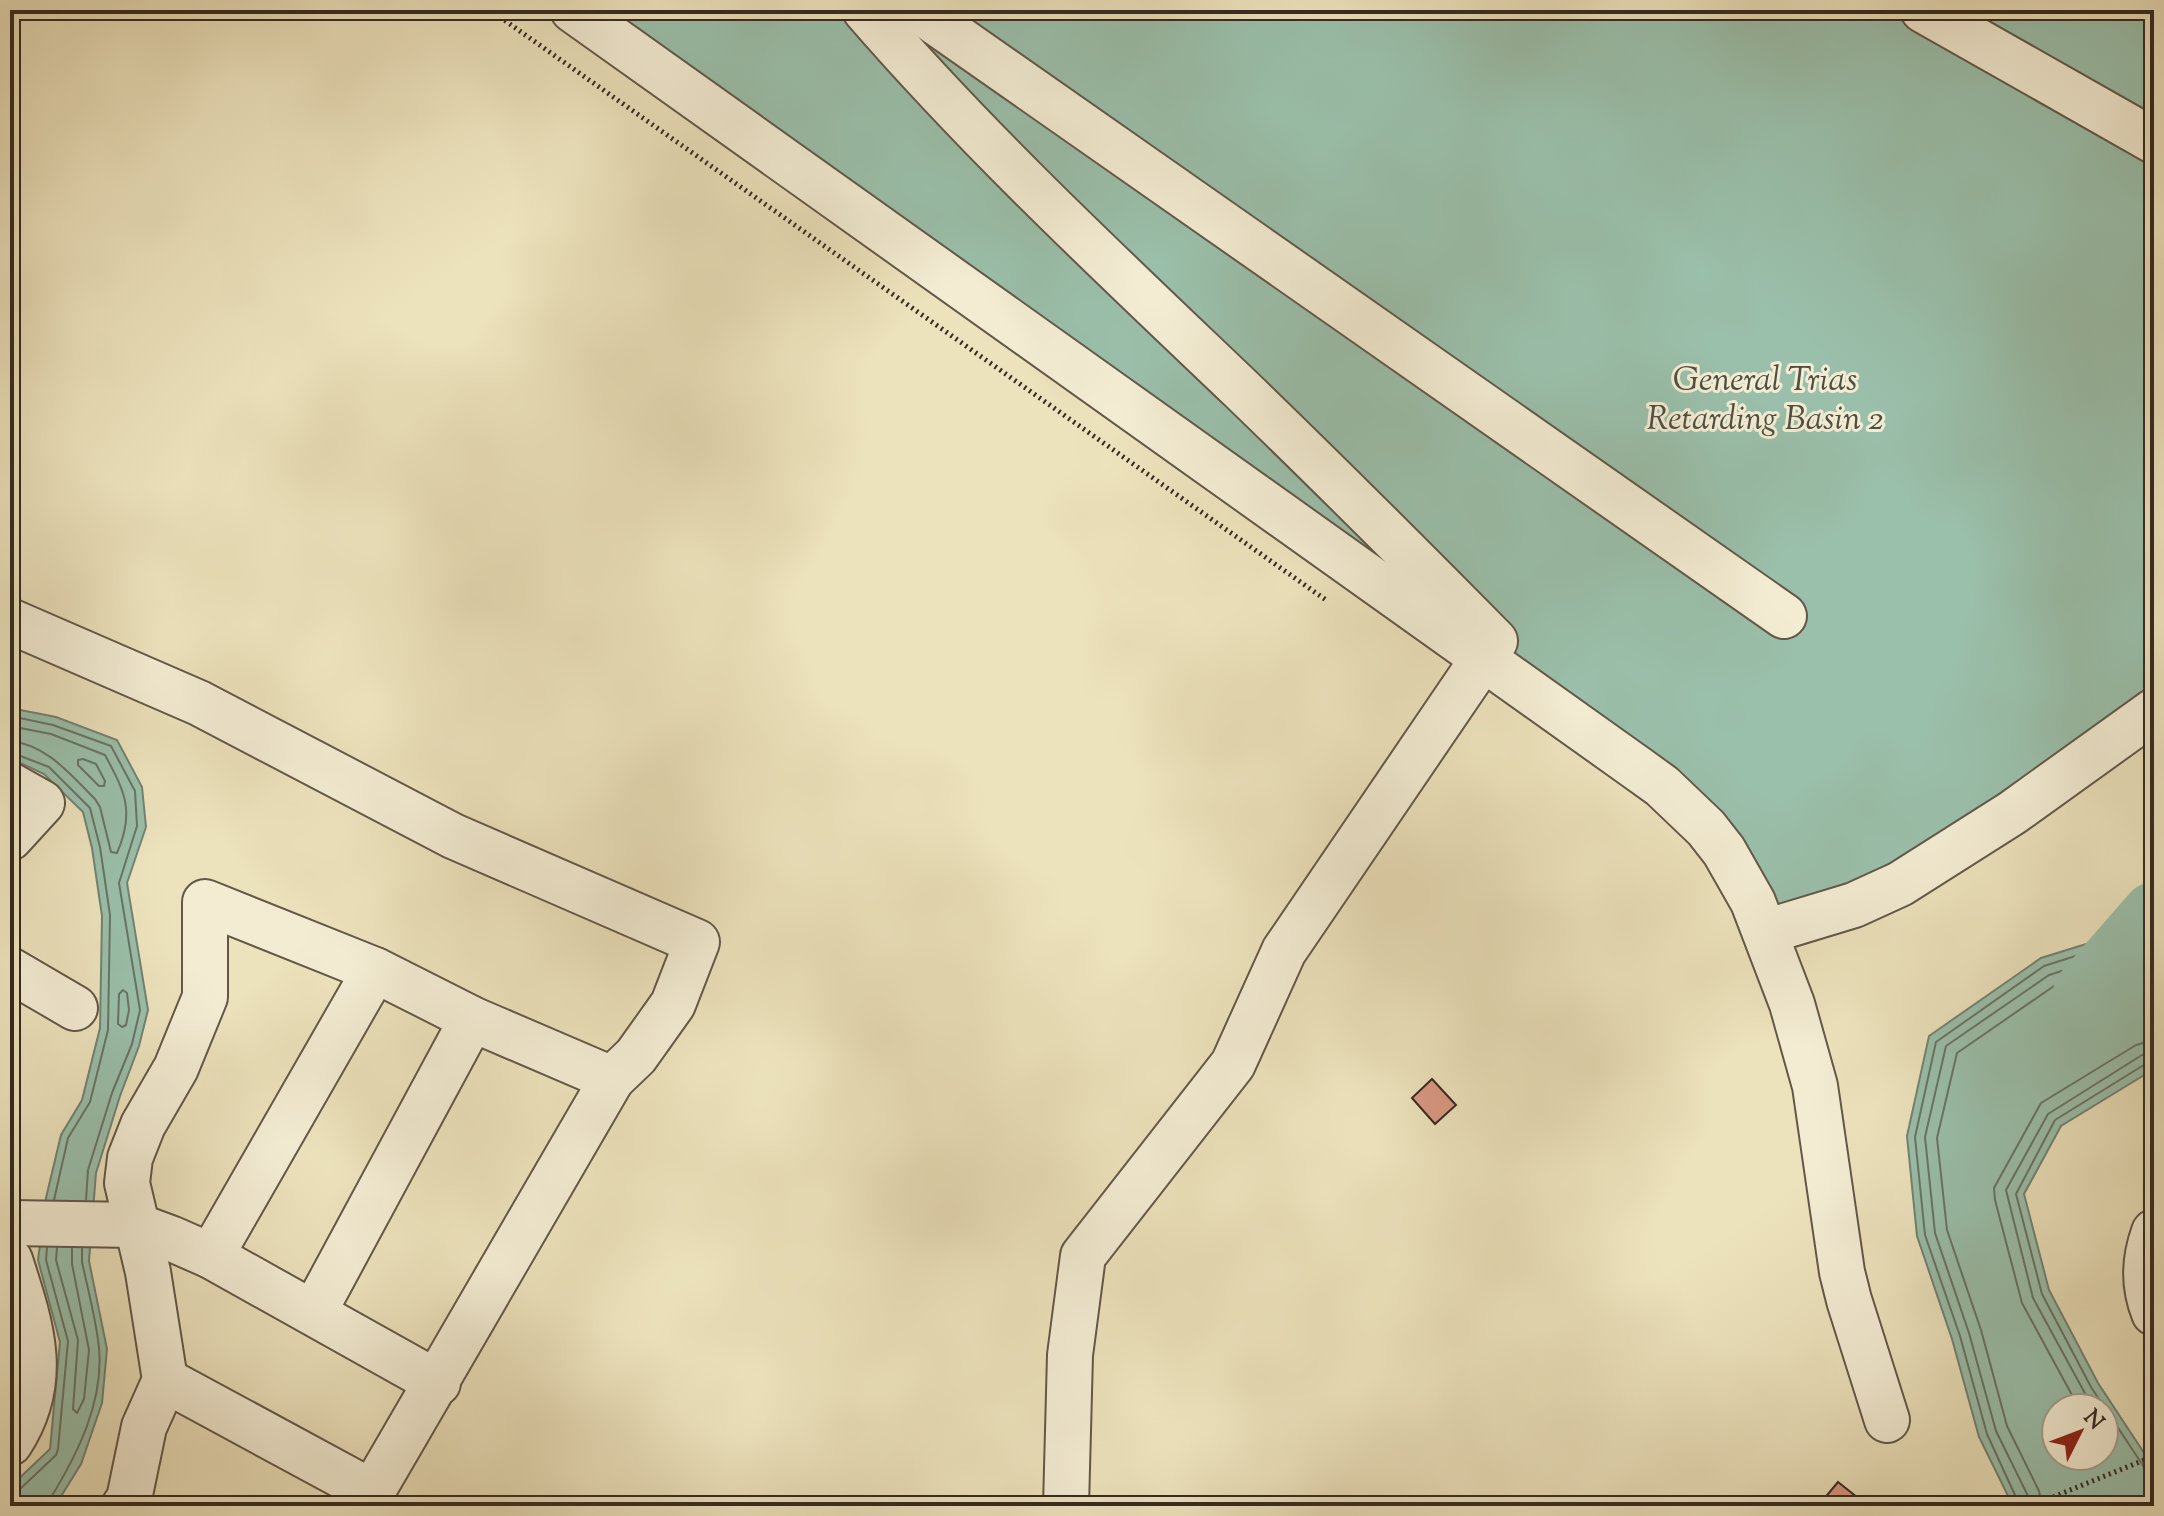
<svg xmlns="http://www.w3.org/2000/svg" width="2164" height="1516" viewBox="0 0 2164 1516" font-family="'Sorts Mill Goudy',serif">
  <rect width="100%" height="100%" fill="#ece2bc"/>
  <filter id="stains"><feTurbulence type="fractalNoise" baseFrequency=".0025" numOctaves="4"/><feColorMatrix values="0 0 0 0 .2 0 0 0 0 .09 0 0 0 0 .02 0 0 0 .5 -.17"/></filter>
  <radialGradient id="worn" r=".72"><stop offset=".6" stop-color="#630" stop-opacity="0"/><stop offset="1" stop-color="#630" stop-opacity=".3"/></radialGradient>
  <g fill="#9abfaa" stroke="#728374" stroke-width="2" fill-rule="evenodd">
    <polygon points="554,10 2154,10 2154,722 1761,951 1712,858 1635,780"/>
    <polygon points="10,708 56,717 117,740 142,787 146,827 127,883 148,1010 139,1046 120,1096 96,1173 89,1261 107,1349 102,1403 81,1464 55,1506 10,1506 10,1487 50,1449 60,1342 38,1260 46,1198 61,1135 82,1100 100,1028 102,916 92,848 83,812 44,774 10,758"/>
    <path d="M 2154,923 L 2154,1069 L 2061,1126 L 2024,1194 L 2049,1290 L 2098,1383 L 2154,1468 L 2154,1506 L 2013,1506 L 1979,1437 L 1952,1339 L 1917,1236 L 1907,1136 L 1929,1036 L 2041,958 ZM 2056,1408 L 2104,1408 L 2104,1456 L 2056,1456 Z"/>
  </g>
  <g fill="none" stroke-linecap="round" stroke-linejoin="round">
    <g stroke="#687466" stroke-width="2">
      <polyline points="10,716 53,725 111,746 135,791 137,826 119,883 140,1010 132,1044 112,1093 88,1170 86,1200"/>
      <path d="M 10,726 L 51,734 L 105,755 C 125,792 135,812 117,853 L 111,852 L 100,807 L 95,799 C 71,775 46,744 10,741"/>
      <polyline points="10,752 49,767 90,808 100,847 110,915 108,1030 90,1102 68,1138 54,1200"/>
      <polygon points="83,759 96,764 105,781 104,786 99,786 78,765 78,760"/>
      <polygon points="123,990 127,993 129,1010 126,1025 122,1027 118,1024 119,994"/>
      <polyline points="2154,1062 2147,1063 2055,1120 2016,1194 2042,1294 2091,1387 2144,1467 2154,1471"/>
      <polyline points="57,1248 56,1260 78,1340 73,1409 77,1413 84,1399 89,1350 72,1264 72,1248"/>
      <polyline points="2079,1408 2022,1303 1995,1200 1994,1188 2041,1103 2136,1045 2154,1040"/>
      <polyline points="2093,1408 2033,1298 2006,1190 2048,1114 2142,1055 2154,1052"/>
      <polyline points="10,1492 19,1490 56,1455 58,1449 68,1341 46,1260 47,1248"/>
      <path d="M 49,1506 L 50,1499 C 77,1455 104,1402 99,1348 C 96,1319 88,1290 82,1262 L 82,1248"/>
      <polyline points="2020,1506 1987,1434 1960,1336 1925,1235 1915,1137 1936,1042 2044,966 2154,931"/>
      <polyline points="2030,1506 2028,1496 1996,1431 1969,1333 1935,1233 1925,1137 1946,1046 2049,975 2154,942"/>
      <polyline points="2042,1506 2039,1491 2007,1426 1981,1330 1947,1230 1937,1138 1957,1053 2054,986 2154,954"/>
    </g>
    <polyline stroke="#9abfaa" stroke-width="64" points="2085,993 2154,914"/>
  </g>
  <g fill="#da9783" stroke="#352a22" stroke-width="2">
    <polygon points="1432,1079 1456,1105 1435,1124 1412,1098"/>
    <polygon points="1838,1482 1858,1498 1851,1506 1818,1506"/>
  </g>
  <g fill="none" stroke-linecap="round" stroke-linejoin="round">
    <g stroke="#635848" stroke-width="48">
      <g id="minor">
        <polyline points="573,10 1637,768 1662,786 1706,828 1724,851 1753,902 1792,1004 1815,1086 1842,1272 1849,1300 1887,1420"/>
        <path d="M 865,10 C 981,144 1112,266 1241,389 C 1327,472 1411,556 1495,641 L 1284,951 L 1233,1064 L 1083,1256 L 1070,1355 L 1066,1506"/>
        <polyline points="918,10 1784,616"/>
        <polyline points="1923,10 2154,141"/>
        <polyline points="10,621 199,703 453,836 697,942 673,1004 636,1056 612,1079 364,1506"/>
        <polyline points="10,785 42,803 10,838"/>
        <polyline points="1765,932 1854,905 1900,884 2012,813 2154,711"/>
        <polyline points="10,970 75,1008"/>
        <polyline points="10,1223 135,1225 170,1238 211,1256 438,1383"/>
        <path d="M 2154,1232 C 2144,1260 2143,1285 2154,1313"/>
        <polyline points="211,1256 375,970"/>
        <path d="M 10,1260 C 31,1325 51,1381 10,1443"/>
        <polyline points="314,1312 472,1019"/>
        <polyline points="165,1380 372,1492"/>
        <polyline points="124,1506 129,1499 144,1427 165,1380 148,1272 127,1183 130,1158 143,1125 176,1068 205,997 205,902 375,970 472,1019 612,1079"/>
      </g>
    </g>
    <g stroke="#352a22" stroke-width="5" stroke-dasharray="2 4" stroke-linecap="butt">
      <polyline points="490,10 1326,600"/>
      <polyline points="2031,1506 2154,1456"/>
    </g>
    <use href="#minor" stroke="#f3ecd3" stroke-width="44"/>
  </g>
  <g text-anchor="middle" stroke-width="6" stroke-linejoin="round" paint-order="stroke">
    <g font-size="34" font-style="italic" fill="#4e4f44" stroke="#f3ecd3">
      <text x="1765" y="390">General Trias<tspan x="1765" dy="39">Retarding Basin 2</tspan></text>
    </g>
  </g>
  <rect width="2164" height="1516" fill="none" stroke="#ece2bc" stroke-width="40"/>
  <rect x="12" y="12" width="2140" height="1492" fill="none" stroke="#352a22" stroke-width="4"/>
  <rect x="20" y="20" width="2124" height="1476" fill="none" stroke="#352a22" stroke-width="2"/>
  <g transform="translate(2080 1432) rotate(48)"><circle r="38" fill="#f3ecd3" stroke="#a79e8c" stroke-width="2"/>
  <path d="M0-6L14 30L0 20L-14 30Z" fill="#8f2418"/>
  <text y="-12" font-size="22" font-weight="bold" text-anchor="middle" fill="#352a22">N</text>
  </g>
  <rect width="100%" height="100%" filter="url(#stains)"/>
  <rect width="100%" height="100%" fill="url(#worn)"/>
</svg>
